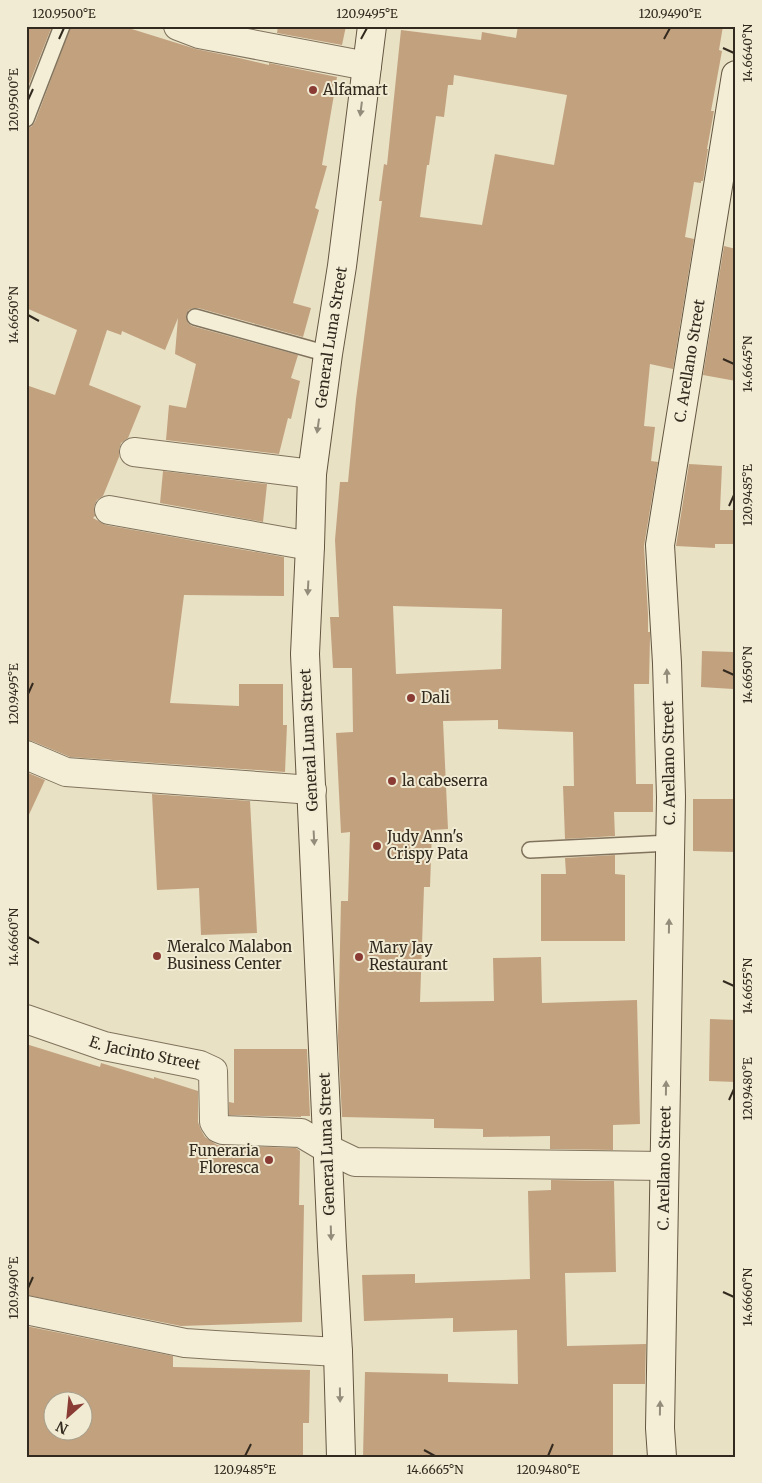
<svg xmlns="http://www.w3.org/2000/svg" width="762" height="1483" viewBox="0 0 762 1483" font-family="Merriweather,serif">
  <rect width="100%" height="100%" fill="#e8e1c4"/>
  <g fill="#c2a17f" fill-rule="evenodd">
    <polygon points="26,26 52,26 26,92"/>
    <polygon points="71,26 122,26 196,49 235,57 269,65 269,63 337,77 322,165 327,166 315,208 319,210 293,303 311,308 303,337 198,308 193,308 189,310 186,315 188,323 192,326 298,355 291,378 300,381 291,419 288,418 279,454 166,440 169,405 186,408 196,364 175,354 178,318 165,350 122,331 121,335 107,330 89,385 141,406 128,438 121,443 119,450 119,457 103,496 97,500 94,507 95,516 93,518 106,525 284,557 284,596 184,595 170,703 239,706 239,684 283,684 283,725 287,725 285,772 70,757 32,741 26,740 26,385 55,395 77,330 26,308 26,128 31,127 35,122"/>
    <polygon points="278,26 346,26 342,45 277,33"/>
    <path d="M 518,26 L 723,26 L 719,50 L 722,51 L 711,111 L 714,111 L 707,149 L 708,149 L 703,181 L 701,181 L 701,183 L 694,182 L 685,237 L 694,239 L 673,369 L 650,364 L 644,426 L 655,427 L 651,461 L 658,462 L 644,546 L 648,614 L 648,632 L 650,632 L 650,637 L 649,684 L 634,684 L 636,784 L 653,784 L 653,812 L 614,812 L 615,836 L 565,839 L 563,786 L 574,786 L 573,732 L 498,729 L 498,720 L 443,721 L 448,829 L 432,830 L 430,887 L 424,887 L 420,1002 L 494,1001 L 493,958 L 541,957 L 542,1003 L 637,1000 L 640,1124 L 613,1125 L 613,1150 L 550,1149 L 550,1136 L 483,1137 L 483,1129 L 434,1128 L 434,1119 L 342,1117 L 338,1037 L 341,901 L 348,901 L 350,832 L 341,833 L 336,733 L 353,732 L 352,668 L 333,668 L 330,617 L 339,617 L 335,540 L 340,482 L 348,482 L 356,399 L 382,201 L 379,201 L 384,164 L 387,165 L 401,30 L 481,40 L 482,32 L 516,38 ZM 454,75 L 567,95 L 554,165 L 495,154 L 482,225 L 420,217 L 427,165 L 429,165 L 436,116 L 444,117 L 448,85 L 453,85 ZM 393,606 L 502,609 L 501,669 L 396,674 Z"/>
    <polygon points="724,246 736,249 736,381 703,375"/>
    <polygon points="689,464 722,466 720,510 736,510 736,544 715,544 715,548 676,546"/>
    <polygon points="163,471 267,484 263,522 160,503"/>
    <polygon points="702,651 733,652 733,689 701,687"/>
    <polygon points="26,772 45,780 26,821"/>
    <polygon points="152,794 250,801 257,933 201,935 199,888 157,890"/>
    <polygon points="693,799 736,799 736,852 693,851"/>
    <polygon points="615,855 615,874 625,875 625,941 541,941 541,874 566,874 565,858"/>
    <polygon points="710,1019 736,1020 736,1082 709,1081"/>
    <polygon points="26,1044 100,1067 101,1063 154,1079 154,1077 198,1091 198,1122 201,1130 205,1137 217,1145 296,1148 300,1151 299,1205 304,1205 302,1322 181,1326 26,1295"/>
    <polygon points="234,1049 307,1049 310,1116 301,1116 301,1117 229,1115 229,1102 234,1103"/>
    <polygon points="551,1180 614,1181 616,1272 565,1273 567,1346 646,1344 645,1384 613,1384 613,1457 363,1457 365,1372 448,1374 448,1382 518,1384 517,1330 453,1332 453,1318 364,1321 362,1275 415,1274 415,1283 530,1279 528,1191 551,1190"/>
    <path d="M 26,1326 L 173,1356 L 173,1367 L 310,1370 L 309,1423 L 303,1423 L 303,1457 L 26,1457 ZM 52,1400 L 82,1400 L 82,1430 L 52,1430 Z"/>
  </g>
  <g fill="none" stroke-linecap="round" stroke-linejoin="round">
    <g stroke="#81735d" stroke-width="18">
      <g id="service">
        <polyline points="26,119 62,26"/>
        <polyline points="195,317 328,354"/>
        <polyline points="530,850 670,843"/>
      </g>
    </g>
    <g stroke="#81735d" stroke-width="30">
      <g id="minor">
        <polyline points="178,26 199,34 367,66"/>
        <polyline points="134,452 312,474"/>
        <polyline points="109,510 310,546"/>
        <polyline points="26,755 66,772 312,790"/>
        <path id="s1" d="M 26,1019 L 104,1046 L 200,1065 L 213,1071 L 214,1122 L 218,1128 L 223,1130 L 301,1133 L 328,1149 L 355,1162 L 664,1166"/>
        <polyline points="26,1310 185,1343 215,1345 338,1352"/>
      </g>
    </g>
    <g stroke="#635540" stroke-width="30">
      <g id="secondary">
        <path id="s2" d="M 341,1457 L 338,1352 L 332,1246 L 305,654 L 310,546 L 312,474 L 328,354 L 342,266 L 372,26"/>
        <path id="s3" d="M 662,1457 L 660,1428 L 671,797 L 667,663 L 660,545 L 736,75"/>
      </g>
    </g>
    <use href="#service" stroke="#f4eed7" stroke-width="15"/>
    <use href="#minor" stroke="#f4eed7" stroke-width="28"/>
    <use href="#secondary" stroke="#f4eed7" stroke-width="28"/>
  </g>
  <defs><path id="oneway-solid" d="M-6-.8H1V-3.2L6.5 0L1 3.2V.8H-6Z" transform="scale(1.25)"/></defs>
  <g fill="#948c7b">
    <use href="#oneway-solid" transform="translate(361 109) rotate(97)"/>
    <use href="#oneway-solid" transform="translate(318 426) rotate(98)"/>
    <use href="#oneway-solid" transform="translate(308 588) rotate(93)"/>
    <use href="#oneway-solid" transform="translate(667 676) rotate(-92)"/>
    <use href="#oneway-solid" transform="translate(314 838) rotate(87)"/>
    <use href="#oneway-solid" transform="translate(669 926) rotate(-89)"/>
    <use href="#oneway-solid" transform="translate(666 1088) rotate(-89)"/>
    <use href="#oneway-solid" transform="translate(331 1233) rotate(88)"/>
    <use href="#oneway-solid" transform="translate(340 1395) rotate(89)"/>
    <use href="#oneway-solid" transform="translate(660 1408) rotate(-89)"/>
  </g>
  <path fill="none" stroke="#332a1f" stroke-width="2" d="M 59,39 L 64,28M 361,39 L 367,28M 664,39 L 670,28M 723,48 L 734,53M 28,100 L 33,89M 28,315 L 39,321M 723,359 L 734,364M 729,506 L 734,495M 723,670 L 734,675M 28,694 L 33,683M 28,937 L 39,943M 723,981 L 734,986M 729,1100 L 734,1089M 28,1288 L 33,1277M 723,1292 L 734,1297M 424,1450 L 435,1456M 245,1456 L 251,1444M 548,1456 L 553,1444"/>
  <g fill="#893b34" stroke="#f1ebd3" stroke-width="2">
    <circle cx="313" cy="90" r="5"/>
    <circle cx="411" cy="698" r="5"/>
    <circle cx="392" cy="781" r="5"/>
    <circle cx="377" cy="846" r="5"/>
    <circle cx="157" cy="956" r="5"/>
    <circle cx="359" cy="957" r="5"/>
    <circle cx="269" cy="1160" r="5"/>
  </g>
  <g text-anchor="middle" stroke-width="4" stroke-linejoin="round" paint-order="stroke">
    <g font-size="15" fill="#332a1f" stroke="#f1ebd3" text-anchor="start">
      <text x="323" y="95">Alfamart</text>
      <text x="421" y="703">Dali</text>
      <text x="402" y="786">la cabeserra</text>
      <text x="387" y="842">Judy Ann's<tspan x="387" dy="17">Crispy Pata</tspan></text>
      <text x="167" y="952">Meralco Malabon<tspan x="167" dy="17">Business Center</tspan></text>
      <text x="369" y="953">Mary Jay<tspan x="369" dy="17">Restaurant</tspan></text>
      <text x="259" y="1156" text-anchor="end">Funeraria<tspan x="259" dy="17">Floresca</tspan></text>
    </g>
    <g font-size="15" fill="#332a1f" stroke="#f1ebd3">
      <text dy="5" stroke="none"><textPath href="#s2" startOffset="1122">General Luna Street</textPath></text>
      <text dy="5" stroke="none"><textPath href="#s3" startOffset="1099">C. Arellano Street</textPath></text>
      <text transform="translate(309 740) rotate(-93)" y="5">General Luna Street</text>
      <text transform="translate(669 763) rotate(-91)" y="5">C. Arellano Street</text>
      <text dy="5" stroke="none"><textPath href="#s1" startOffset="124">E. Jacinto Street</textPath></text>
      <text transform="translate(327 1144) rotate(-92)" y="5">General Luna Street</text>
      <text dy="5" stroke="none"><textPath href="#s3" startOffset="289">C. Arellano Street</textPath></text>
    </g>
  </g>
  <rect width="762" height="1483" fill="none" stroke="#f1ebd3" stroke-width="55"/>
  <g transform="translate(68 1416) rotate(207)"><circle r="24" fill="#f1ebd3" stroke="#a59e8b"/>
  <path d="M0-4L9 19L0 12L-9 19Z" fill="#893b34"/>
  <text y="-8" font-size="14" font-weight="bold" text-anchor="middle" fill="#332a1f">N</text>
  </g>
  <rect x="28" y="28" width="706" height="1428" fill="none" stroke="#332a1f" stroke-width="2"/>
  <g font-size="12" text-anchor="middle" fill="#332a1f">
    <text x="64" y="18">120.9500°E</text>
    <text x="367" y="18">120.9495°E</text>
    <text x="670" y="18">120.9490°E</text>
    <text transform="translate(748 53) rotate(-90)" y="4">14.6640°N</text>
    <text transform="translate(14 100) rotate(-90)" y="4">120.9500°E</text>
    <text transform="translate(14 315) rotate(-90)" y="4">14.6650°N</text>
    <text transform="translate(748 364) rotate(-90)" y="4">14.6645°N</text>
    <text transform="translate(748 495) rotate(-90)" y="4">120.9485°E</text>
    <text transform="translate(748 675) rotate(-90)" y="4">14.6650°N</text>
    <text transform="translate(14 694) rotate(-90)" y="4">120.9495°E</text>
    <text transform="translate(14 937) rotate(-90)" y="4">14.6660°N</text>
    <text transform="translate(748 986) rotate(-90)" y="4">14.6655°N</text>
    <text transform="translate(748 1089) rotate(-90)" y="4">120.9480°E</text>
    <text transform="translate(14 1288) rotate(-90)" y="4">120.9490°E</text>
    <text transform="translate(748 1297) rotate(-90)" y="4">14.6660°N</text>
    <text x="245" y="1474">120.9485°E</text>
    <text x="435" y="1474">14.6665°N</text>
    <text x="548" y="1474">120.9480°E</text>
  </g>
</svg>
